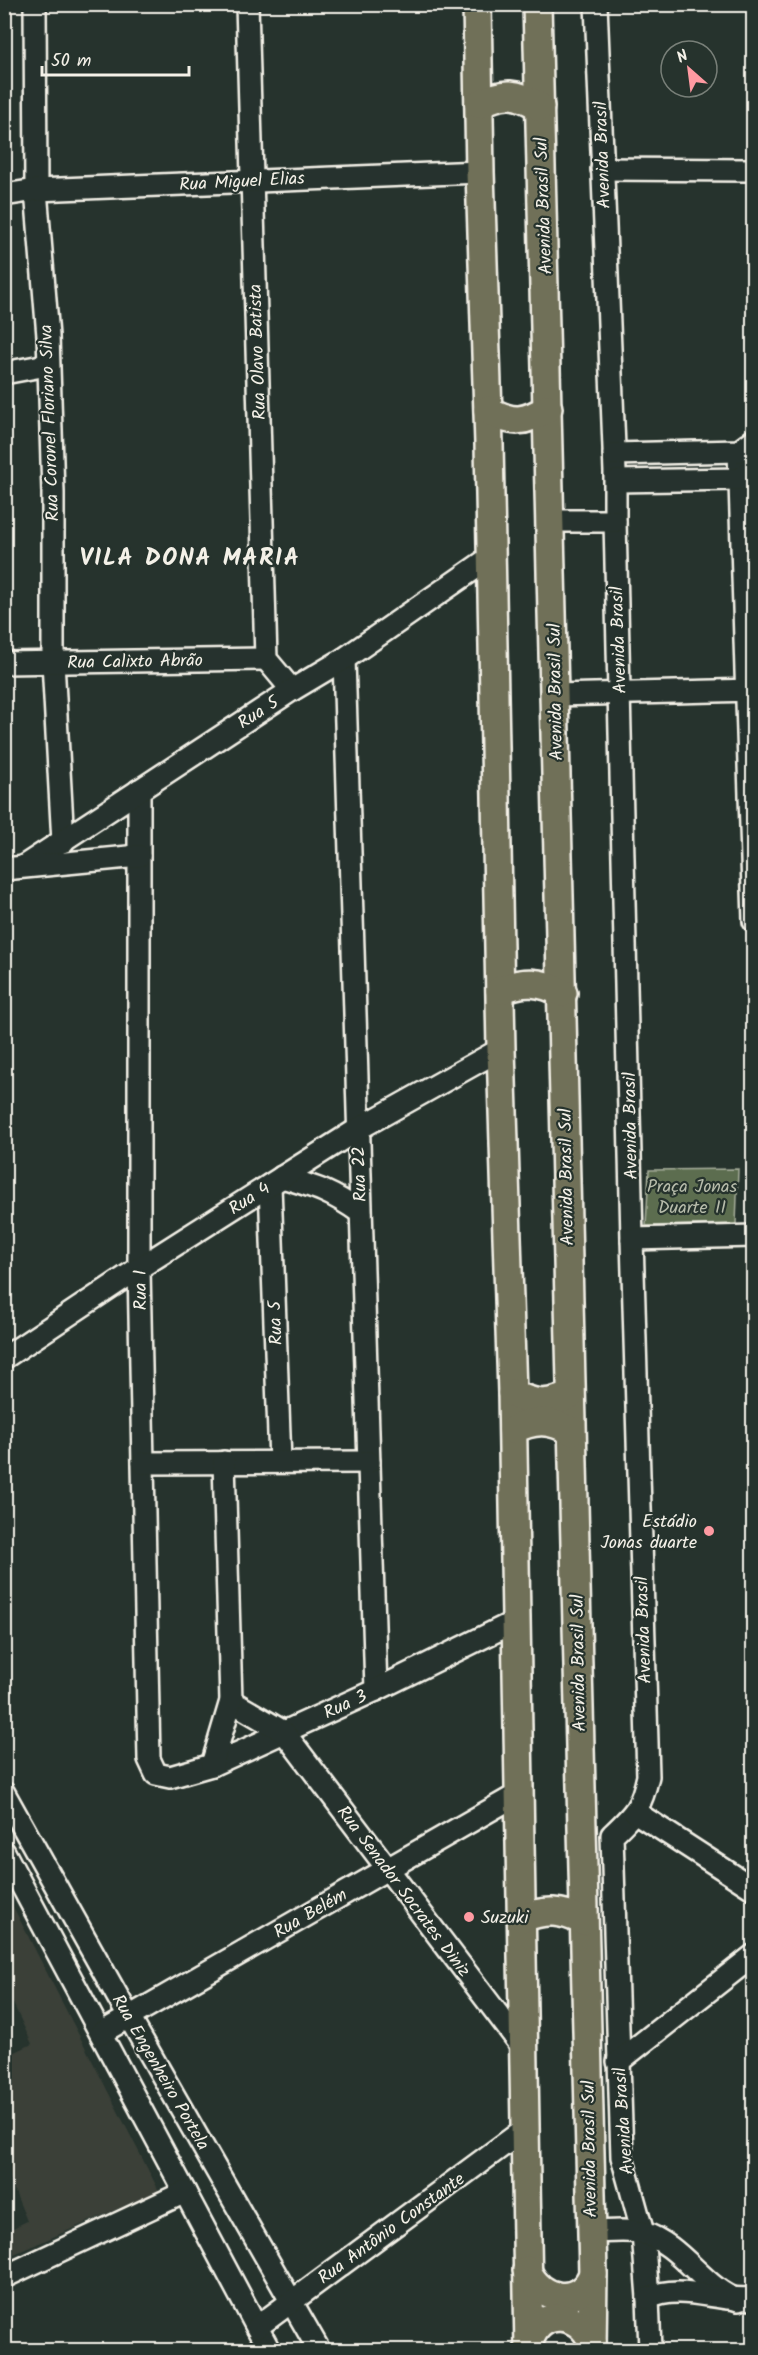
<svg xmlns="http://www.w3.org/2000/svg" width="758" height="2355" viewBox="0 0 758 2355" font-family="Kalam,sans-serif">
  <rect width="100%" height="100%" fill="#26332d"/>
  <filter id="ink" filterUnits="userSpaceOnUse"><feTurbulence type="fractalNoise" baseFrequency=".0167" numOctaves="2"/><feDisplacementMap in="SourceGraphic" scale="12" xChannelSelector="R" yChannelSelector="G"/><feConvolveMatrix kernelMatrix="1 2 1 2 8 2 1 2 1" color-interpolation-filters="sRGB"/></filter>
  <g filter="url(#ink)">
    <polygon fill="#3a4038" points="5,1891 159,2191 5,2258 5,2232 27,2221 5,2168 5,2057 32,2044 5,1986"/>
    <polygon fill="#5b6d4f" stroke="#a8af9c" stroke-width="1.5" points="738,1169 736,1224 646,1226 649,1170"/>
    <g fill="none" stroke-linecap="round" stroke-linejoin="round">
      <g stroke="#f4f1e8" stroke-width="26">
        <g id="minor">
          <polyline points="35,4 36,190 48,336 53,493 53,662 63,842"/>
          <polyline points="247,4 266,659 292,690"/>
          <path d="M 596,4 L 615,472 L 615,521 L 632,1239 L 648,1776 C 641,1808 635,1813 612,1835 L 622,2157 L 643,2233 L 648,2298 L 650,2350"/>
          <polyline points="602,169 749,170"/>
          <polyline points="4,195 36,190 480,172"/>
          <polyline points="4,373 47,365"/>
          <polyline points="739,451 754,921"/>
          <polyline points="614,454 739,451 754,440"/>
          <polyline points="616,481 740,479 750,471"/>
          <polyline points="551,521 615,521"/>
          <polyline points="344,659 376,1690"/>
          <polyline points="4,663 266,659"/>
          <polyline points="555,695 754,690"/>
          <polyline points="139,790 139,1268 149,1759 156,1774 170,1777 212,1765 376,1690 516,1621"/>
          <polyline points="24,866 292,690 344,659 491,557"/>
          <polyline points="4,869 139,856"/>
          <path d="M 282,1177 C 316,1187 332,1192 361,1213"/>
          <polyline points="270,1185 280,1462"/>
          <polyline points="632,1239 754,1236"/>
          <polyline points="4,1358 139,1268 358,1129 501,1049"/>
          <polyline points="143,1463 369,1462"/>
          <polyline points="231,1701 284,1732 524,2049"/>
          <polyline points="212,1765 231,1701 224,1462"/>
          <polyline points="4,1793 129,2017 319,2350"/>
          <polyline points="635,1812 754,1889"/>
          <polyline points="4,1852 269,2350"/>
          <polyline points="101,2033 520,1793"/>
          <polyline points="618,2062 754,1955"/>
          <path d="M 591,2232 C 606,2232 630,2229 643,2233 C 681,2244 705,2290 738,2300"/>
          <polyline points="4,2277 185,2192"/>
          <path d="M 648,2298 C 683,2282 718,2303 754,2298"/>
          <polyline points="257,2327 525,2129"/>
        </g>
      </g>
      <g stroke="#f4f1e8" stroke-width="32">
        <g id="major">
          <polyline points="477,4 480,172 489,444 501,1049 512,1393 529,2350"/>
          <polyline points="537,4 593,2274 592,2350"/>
          <path d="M 479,104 C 504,91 517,92 540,107"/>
          <path d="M 488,410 C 512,424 525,423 548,408"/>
          <path d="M 500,990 C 524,980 540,981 563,993"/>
          <path d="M 512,1393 C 533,1405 549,1406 570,1395"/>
          <path d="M 513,1430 C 534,1419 550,1419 571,1431"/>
          <path d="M 523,1918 C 545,1909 562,1910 583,1921"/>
          <path d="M 527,2270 C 540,2301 579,2308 593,2274"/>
          <path d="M 529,2342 C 540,2308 579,2310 592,2342"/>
        </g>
      </g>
      <use href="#minor" stroke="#26332d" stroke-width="21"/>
      <use href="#major" stroke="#706f59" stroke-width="27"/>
    </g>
  </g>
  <g fill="#ff9aa2" stroke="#26332d" stroke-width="2">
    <circle cx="709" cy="1531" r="6"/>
    <circle cx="469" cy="1917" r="6"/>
  </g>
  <g text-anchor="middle" stroke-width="4.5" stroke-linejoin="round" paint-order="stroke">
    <g font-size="18" fill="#f4f1e8" stroke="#26332d">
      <text transform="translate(602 155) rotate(-92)" y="6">Avenida Brasil</text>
      <text transform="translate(242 181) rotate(-3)" y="6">Rua Miguel Elias</text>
      <text transform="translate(543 206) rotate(-92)" y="6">Avenida Brasil Sul</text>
      <text transform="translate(257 352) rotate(-92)" y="6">Rua Olavo Batista</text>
      <text transform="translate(49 423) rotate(-92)" y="6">Rua Coronel Floriano Silva</text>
      <text transform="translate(618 640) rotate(-92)" y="6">Avenida Brasil</text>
      <text transform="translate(135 661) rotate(-1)" y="6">Rua Calixto Abrão</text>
      <text transform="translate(555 692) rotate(-91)" y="6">Avenida Brasil Sul</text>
      <text transform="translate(258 712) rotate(-33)" y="6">Rua 5</text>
      <text transform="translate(630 1126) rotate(-91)" y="6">Avenida Brasil</text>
      <text transform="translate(359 1174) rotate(-92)" y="6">Rua 22</text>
      <text transform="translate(566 1177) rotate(-91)" y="6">Avenida Brasil Sul</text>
      <text transform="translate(249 1198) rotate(-33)" y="6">Rua 4</text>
      <text transform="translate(140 1290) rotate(-91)" y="6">Rua 1</text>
      <text transform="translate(275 1323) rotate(-92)" y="6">Rua 5</text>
      <text transform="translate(643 1630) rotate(-92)" y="6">Avenida Brasil</text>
      <text transform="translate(578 1663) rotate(-91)" y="6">Avenida Brasil Sul</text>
      <text transform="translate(345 1704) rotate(-25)" y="6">Rua 3</text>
      <text transform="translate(404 1891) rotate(53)" y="6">Rua Senador Socrates Diniz</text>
      <text transform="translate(310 1913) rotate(-30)" y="6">Rua Belém</text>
      <text transform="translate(161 2072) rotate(60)" y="6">Rua Engenheiro Portela</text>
      <text transform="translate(623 2121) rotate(-94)" y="6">Avenida Brasil</text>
      <text transform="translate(589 2149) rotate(-91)" y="6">Avenida Brasil Sul</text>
      <text transform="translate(391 2228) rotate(-36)" y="6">Rua Antônio Constante</text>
    </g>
    <g font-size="18" fill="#b7bcab" stroke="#26332d">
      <text x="692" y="1192">Praça Jonas<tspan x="692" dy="21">Duarte II</tspan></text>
    </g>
    <g font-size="18" fill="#f4f1e8" stroke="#26332d" text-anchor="end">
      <text x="697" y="1527">Estádio<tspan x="697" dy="21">Jonas duarte</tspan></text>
      <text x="481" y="1923" text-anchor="start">Suzuki</text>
    </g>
    <g font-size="24" font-weight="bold" letter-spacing="1.5" fill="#f4f1e8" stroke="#26332d">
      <text x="190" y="565">VILA DONA MARIA</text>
    </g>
  </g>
  <rect width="758" height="2355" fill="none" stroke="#26332d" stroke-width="24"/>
  <rect x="12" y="12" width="734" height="2331" fill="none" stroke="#f4f1e8" stroke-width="2" filter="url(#ink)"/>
  <g transform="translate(689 69) rotate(332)"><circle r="28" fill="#26332d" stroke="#787f78" stroke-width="1.5"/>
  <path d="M0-4.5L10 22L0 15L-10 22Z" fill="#ff9aa2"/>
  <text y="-9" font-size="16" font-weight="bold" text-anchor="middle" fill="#f4f1e8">N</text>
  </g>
  <path d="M42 66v9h147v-9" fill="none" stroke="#f4f1e8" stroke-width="3"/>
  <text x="51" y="66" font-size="18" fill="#f4f1e8" stroke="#26332d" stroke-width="4.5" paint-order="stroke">50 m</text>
</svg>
